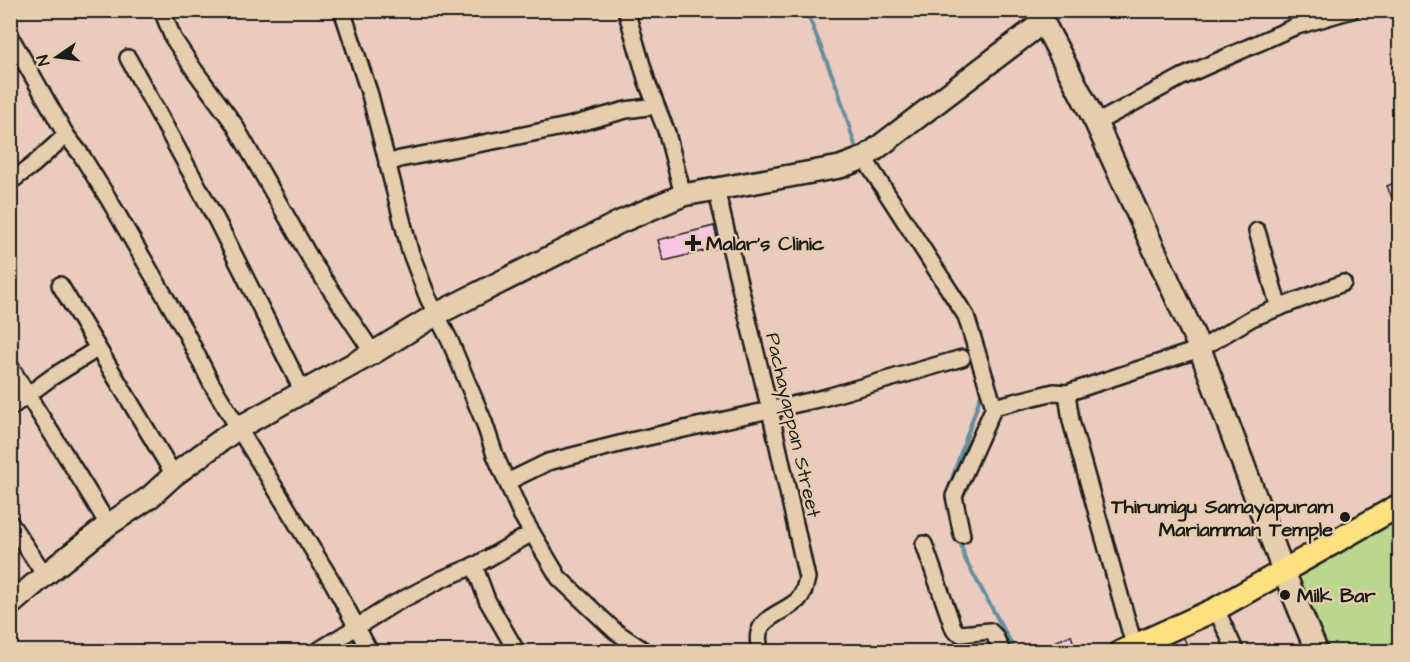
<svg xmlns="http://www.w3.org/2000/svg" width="1410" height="662" viewBox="0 0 1410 662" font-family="'Architects Daughter',sans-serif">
  <rect width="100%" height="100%" fill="#ebcbbe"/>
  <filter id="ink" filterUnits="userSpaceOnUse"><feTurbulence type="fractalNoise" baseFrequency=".0167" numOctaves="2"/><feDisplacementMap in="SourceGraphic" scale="12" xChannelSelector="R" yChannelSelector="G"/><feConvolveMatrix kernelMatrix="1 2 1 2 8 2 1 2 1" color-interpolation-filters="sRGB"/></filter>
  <g filter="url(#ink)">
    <polygon fill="#bbd68e" stroke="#6c7955" stroke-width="1.5" points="1399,513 1399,651 1327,651 1293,571"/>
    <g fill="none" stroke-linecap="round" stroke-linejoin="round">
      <g stroke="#658e9f" stroke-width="4">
        <polyline points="806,10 838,90 858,155"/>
        <polyline points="948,498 947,493 983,389"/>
        <polyline points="960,540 965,559 1016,652"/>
      </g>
    </g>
    <g fill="#f8c5e4" stroke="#1c1c1c" stroke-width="1.5">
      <polygon points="1400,181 1400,198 1393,200 1387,186"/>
      <polygon points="714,226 719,247 664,261 658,240"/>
      <polygon points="1181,631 1189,650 1170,652 1164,637"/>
      <polygon points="1071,635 1075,648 1067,652 1058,652 1055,642"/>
    </g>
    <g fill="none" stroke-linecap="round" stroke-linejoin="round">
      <g stroke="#1c1c1c" stroke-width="20">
        <g id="street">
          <polyline points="162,10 173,38 195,71 234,124 313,263 373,353"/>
          <polyline points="342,10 370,95 410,251 428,298 450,341 484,422 495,455 522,516 559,578 615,631 646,652"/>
          <polyline points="626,10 647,82 667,133 683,195"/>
          <polyline points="10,36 66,135 80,153 108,198 185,331 211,383 333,583 370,652"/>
          <polyline points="128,58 217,221 303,392"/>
          <polyline points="1096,123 1182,77 1294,27 1352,10"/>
          <polyline points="864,158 966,316 994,407 954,496 962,535"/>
          <polyline points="387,164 400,159 504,139 572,125 626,110 655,106"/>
          <polyline points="10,182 33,165 66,135"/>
          <path d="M 716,189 L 770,410 L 807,578 C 805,586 804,594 798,600 C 780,616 749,618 761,652"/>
          <polyline points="1257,231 1279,308"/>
          <polyline points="60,285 174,475"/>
          <path d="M 10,366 C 42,420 77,471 108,525"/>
          <polyline points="994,407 1054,392 1067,393"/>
          <polyline points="10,408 52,377 97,349"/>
          <polyline points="507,482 548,462 635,440 823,398 962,358"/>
          <polyline points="10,523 45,575"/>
          <polyline points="924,544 954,630 961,634 990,631 995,636 1002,652"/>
          <polyline points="474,565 487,600 517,652"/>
          <polyline points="1216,609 1236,652"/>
          <polyline points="1134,645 1071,421 1067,393 1200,349 1252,318 1343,283"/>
          <polyline points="316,652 392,605 442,579 478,564 532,533"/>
        </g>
      </g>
      <g stroke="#1c1c1c" stroke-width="26">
        <g id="secondary">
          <polyline points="1037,10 1096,123 1200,349 1283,570 1317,652"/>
          <polyline points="10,605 45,575 108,525 150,497 174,475 238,428 373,353 437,314 620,222 683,195 840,167 864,158 1043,22"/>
        </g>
      </g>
      <g stroke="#1c1c1c" stroke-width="27">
        <polyline id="primary" points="1121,652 1216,609 1400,505"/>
      </g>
      <use href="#street" stroke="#e5cdad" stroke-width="15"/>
      <use href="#secondary" stroke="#e5cdad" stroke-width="21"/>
      <use href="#primary" stroke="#fde080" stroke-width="22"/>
    </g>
  </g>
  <g fill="#1c1c1c" stroke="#e5cdad" stroke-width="2">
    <path d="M690 234h6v6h6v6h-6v6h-6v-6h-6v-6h6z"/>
    <circle cx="1345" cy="517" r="6"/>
    <circle cx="1285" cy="595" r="6"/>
  </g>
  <g text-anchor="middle" stroke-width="5" stroke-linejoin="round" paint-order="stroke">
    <g font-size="20" font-weight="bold" fill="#1c1c1c" stroke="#e5cdad" text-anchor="start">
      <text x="706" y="250">Malar's Clinic</text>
      <text x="1333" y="513" text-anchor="end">Thirumigu Samayapuram<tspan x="1333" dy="23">Mariamman Temple</tspan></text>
      <text x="1297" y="602">Milk Bar</text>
    </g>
    <g font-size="20" fill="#1c1c1c" stroke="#e5cdad">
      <text transform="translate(794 425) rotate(77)" y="7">Pachayappan Street</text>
    </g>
  </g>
  <rect width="1410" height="662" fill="none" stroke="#e5cdad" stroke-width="36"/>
  <rect x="18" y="18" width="1374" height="626" fill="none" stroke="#1c1c1c" stroke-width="2" filter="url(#ink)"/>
  <g transform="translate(57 57) rotate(256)" stroke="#e5cdad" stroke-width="4.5" paint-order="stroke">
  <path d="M0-4.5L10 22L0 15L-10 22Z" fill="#1c1c1c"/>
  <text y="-9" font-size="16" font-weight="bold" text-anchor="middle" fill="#1c1c1c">N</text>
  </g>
</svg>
